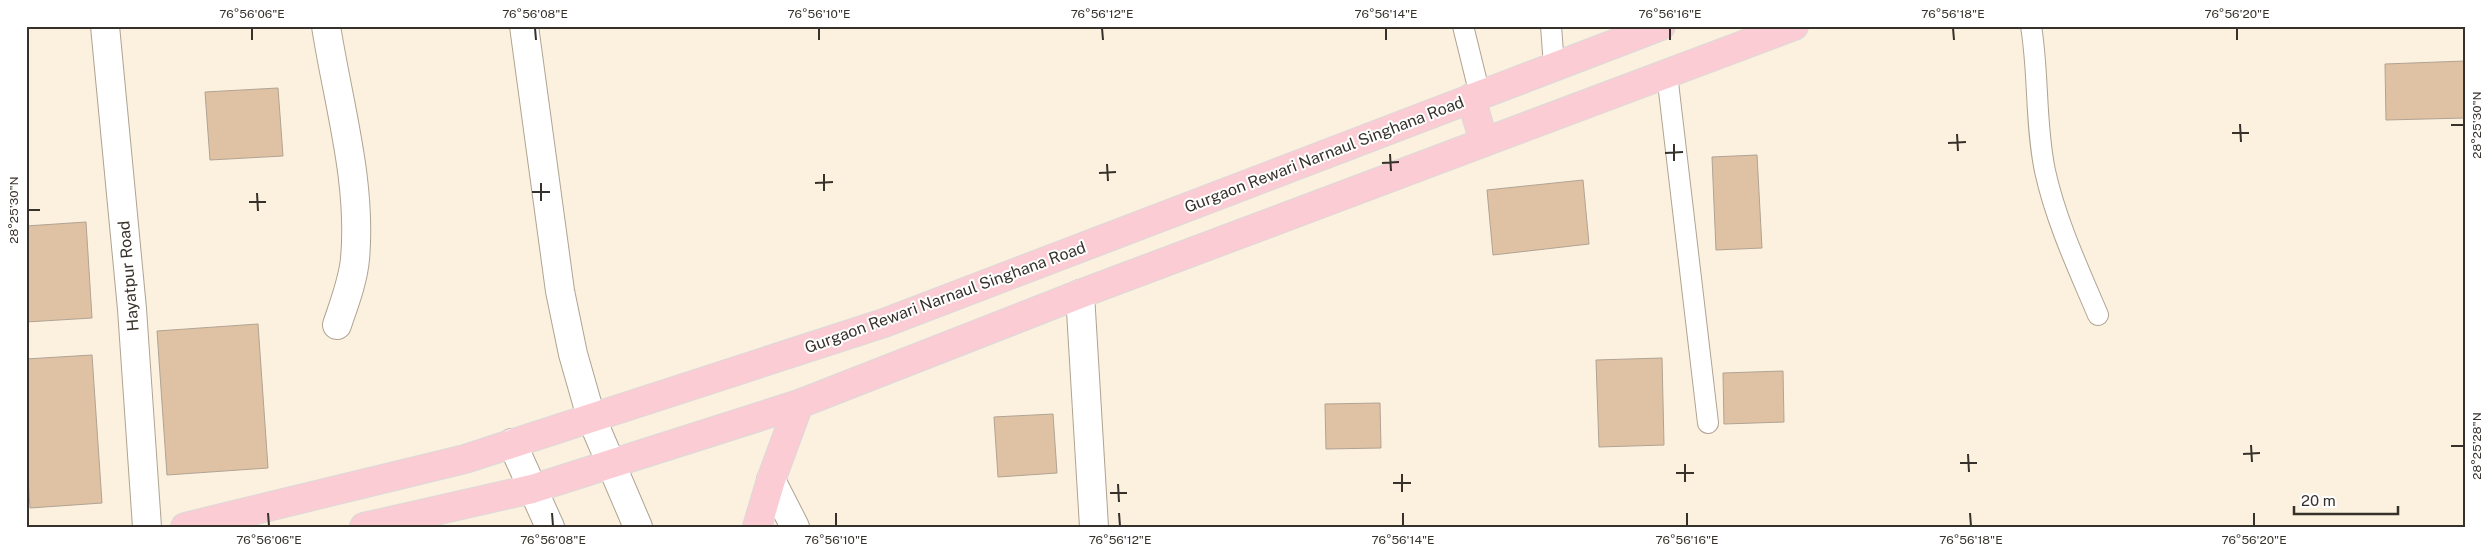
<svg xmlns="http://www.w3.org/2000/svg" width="2491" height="553" viewBox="0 0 2491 553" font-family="'Public Sans',sans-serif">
  <rect width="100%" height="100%" fill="#fcf0de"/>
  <g fill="#dfc2a3" stroke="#b1a394">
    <polygon points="2465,61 2465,118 2386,120 2385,64"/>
    <polygon points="278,88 283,156 210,160 205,92"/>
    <polygon points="1757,155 1762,248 1716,250 1712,157"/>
    <polygon points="1583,180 1589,244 1493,255 1487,190"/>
    <polygon points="86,222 92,318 26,322 26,226"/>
    <polygon points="258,324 268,468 167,475 157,331"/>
    <polygon points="92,355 102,503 30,508 26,448 26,359"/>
    <polygon points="1662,358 1664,445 1599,447 1596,360"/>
    <polygon points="1783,371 1784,422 1724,424 1723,373"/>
    <polygon points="1380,403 1381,448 1326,449 1325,404"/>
    <polygon points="1053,414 1057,473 998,477 994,417"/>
  </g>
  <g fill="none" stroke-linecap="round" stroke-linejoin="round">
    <g stroke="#afa392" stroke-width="22">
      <g id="service">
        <polyline points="1463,26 1480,95"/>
        <polyline points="1551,26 1554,66"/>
        <path d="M 2031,26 C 2039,74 2035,123 2045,171 C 2056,221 2078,268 2098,315"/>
        <polyline points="1667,74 1708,423"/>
      </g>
    </g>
    <g stroke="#afa392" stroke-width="30">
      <g id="minor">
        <polyline points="105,26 132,309 147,527"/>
        <path d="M 326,26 C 338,103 362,181 355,259 C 353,281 344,304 337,325"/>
        <polyline points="524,26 560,291 573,354 591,417"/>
        <polyline points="1080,294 1094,527"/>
        <polyline points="771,480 795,527"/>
      </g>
    </g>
    <g stroke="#afa392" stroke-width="30">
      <g id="tertiary">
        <polyline points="591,417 638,527"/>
        <polyline points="512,443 550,527"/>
      </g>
    </g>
    <g stroke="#dbdad9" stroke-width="30">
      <g id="trunk">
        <polyline points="1471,98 1484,142"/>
        <polyline points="185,527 465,459 884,323 1661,26"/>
        <polyline points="364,527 532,489 799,404 1080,294 1794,26"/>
        <polyline points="757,527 771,480 799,404"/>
      </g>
    </g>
    <use href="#service" stroke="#fff" stroke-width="20"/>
    <use href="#minor" stroke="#fff" stroke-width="28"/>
    <use href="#tertiary" stroke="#fff" stroke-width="28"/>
    <use href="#trunk" stroke="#fbccd4" stroke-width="28"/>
  </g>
  <path fill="none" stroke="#36312a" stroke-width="2" d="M 252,28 L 252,40M 535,28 L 536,40M 819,28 L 819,40M 1102,28 L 1103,40M 1386,28 L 1386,40M 1670,28 L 1670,40M 1953,28 L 1954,40M 2237,28 L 2237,40M 2240,124 L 2241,142M 2451,125 L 2464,125M 2232,133 L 2249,133M 1957,134 L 1958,151M 1948,143 L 1966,142M 1674,144 L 1674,161M 1665,153 L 1683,152M 1390,154 L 1391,171M 1382,163 L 1399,162M 1107,164 L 1108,181M 1099,173 L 1116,172M 824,174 L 824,191M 541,183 L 541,201M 815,183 L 833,182M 532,192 L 550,192M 257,193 L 258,211M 249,202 L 266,202M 28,210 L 40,210M 2251,445 L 2252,462M 2451,446 L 2464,446M 1968,454 L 1969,472M 2243,454 L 2260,453M 1960,463 L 1977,463M 1685,464 L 1685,482M 1676,473 L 1694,473M 1402,474 L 1402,492M 1393,483 L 1411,483M 1118,484 L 1119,502M 1110,493 L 1127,493M 268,513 L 269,526M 552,513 L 553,526M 836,513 L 836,526M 1119,513 L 1120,526M 1403,513 L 1403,526M 1687,513 L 1687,526M 1970,513 L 1971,526M 2254,513 L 2254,526"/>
  <g text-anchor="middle" stroke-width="4" stroke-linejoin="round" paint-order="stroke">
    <g font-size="16" fill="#36312a" stroke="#fff">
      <text transform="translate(1324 154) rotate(-21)" y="6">Gurgaon Rewari Narnaul Singhana Road</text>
      <text transform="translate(128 276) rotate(-95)" y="6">Hayatpur Road</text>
      <text transform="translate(945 297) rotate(-20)" y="6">Gurgaon Rewari Narnaul Singhana Road</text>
    </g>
  </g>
  <rect width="2491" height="553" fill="none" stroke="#ffffff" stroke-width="55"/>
  <path d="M2294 506v8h104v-8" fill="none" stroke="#36312a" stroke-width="2.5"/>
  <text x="2301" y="506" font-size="15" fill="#36312a" stroke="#ffffff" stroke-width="4" paint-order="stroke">20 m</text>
  <rect x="28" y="28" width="2436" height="498" fill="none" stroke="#36312a" stroke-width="2"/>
  <g font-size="12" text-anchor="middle" fill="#36312a">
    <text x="252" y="18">76°56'06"E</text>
    <text x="535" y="18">76°56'08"E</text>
    <text x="819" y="18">76°56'10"E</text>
    <text x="1102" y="18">76°56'12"E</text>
    <text x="1386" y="18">76°56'14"E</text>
    <text x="1670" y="18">76°56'16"E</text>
    <text x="1953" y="18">76°56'18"E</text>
    <text x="2237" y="18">76°56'20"E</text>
    <text transform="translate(2477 125) rotate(-90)" y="4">28°25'30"N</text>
    <text transform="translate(14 210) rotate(-90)" y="4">28°25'30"N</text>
    <text transform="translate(2477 446) rotate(-90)" y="4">28°25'28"N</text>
    <text x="269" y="544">76°56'06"E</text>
    <text x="553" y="544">76°56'08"E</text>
    <text x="836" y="544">76°56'10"E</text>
    <text x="1120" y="544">76°56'12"E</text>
    <text x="1403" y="544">76°56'14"E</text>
    <text x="1687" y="544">76°56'16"E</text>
    <text x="1971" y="544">76°56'18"E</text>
    <text x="2254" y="544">76°56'20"E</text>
  </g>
</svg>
